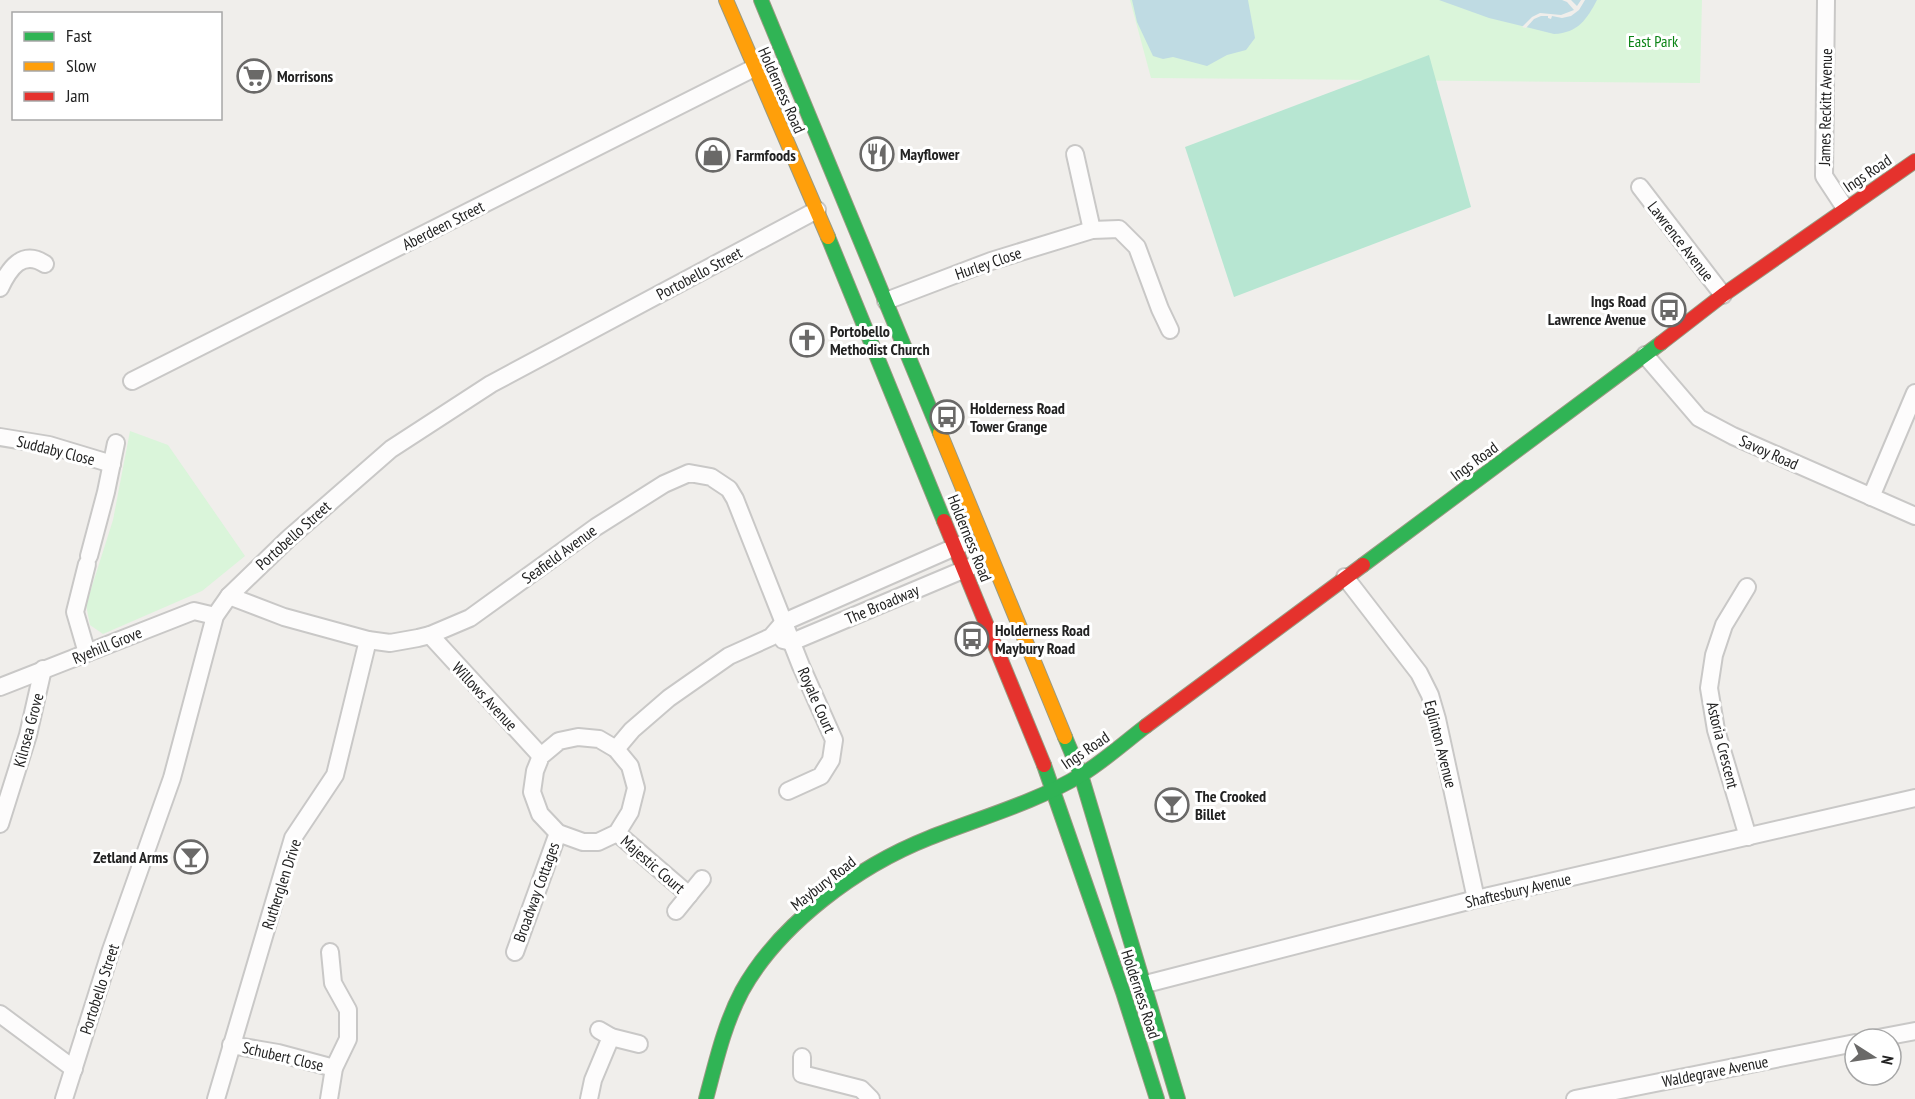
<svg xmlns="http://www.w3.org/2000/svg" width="1915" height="1099" viewBox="0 0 1915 1099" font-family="'PT Sans Narrow',sans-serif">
  <rect width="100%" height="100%" fill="#f0eeeb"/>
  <g fill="#daf5da">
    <polygon points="1130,0 1702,0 1700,83 1151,78"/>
    <polygon points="130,431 168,445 245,556 202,591 103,634 90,625 86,605 113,520"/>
  </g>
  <polygon fill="#b7e6d2" points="1429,55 1471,207 1234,297 1185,147"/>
  <g fill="#bfdbe3">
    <polygon points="1132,0 1248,0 1255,38 1246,50 1227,55 1207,66 1173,57 1163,59 1153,56 1137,22"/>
    <path d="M 1439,0 L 1597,0 C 1587,19 1578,33 1554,34 L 1489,18 Z"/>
  </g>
  <polygon fill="#f0eeeb" points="1562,0 1571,0 1577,6 1581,0 1585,0 1579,10 1571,16 1562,18 1552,16 1551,19 1548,18 1548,16 1541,16 1534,19 1526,28 1522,27 1532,17 1540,13 1561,15 1574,10 1567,2"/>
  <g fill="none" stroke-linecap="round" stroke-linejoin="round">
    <g stroke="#c9c8c7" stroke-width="20">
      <g id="street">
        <polyline points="1826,0 1824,176 1845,208"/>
        <polyline points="1075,154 1092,230"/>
        <polyline points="1640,187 1723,295"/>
        <path d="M 0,288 C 9,269 22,249 45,264"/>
        <polyline points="886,301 991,261 1092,230 1119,229 1137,247 1160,309 1170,330"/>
        <polyline points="1645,355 1699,418 1733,436 1915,516"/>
        <polyline points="132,381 754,68"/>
        <polyline points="0,437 49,445 112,464"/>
        <polyline points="1871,497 1915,393"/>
        <polyline points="89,556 106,492 116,443"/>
        <polyline points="1345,577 1419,673 1430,695 1437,719 1476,899"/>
        <polyline points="1747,587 1724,625 1714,655 1709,688 1716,730 1748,837"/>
        <polyline points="229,596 284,617 368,640 390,643 418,638 430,635 470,618 596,527 664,484 689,473 711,477 729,489 735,499 801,666 834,740 831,760 821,776 788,791"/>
        <polyline points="430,635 541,756"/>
        <polyline points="783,640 792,642 970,567"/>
        <polyline points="87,653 75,612 87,564"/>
        <polyline points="0,687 194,611 215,616"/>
        <polygon points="578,737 599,739 616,749 630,766 636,788 630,812 617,833 598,842 583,842 558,833 540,814 532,792 535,771 541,756 559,741"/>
        <polyline points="616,749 632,730 669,698 729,656 771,637 784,622 962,544"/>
        <polyline points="0,824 28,735 43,669"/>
        <polyline points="617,833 689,895"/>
        <polyline points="676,911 702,879"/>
        <polyline points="515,952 558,833"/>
        <polyline points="1138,986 1476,899 1915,798"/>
        <polyline points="0,1014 74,1069"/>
        <polyline points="599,1030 611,1037 639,1044"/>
        <polyline points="1873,1039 1915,1031"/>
        <polyline points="231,1045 278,1053 334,1068"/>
        <polyline points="802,1057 802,1074 861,1089 871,1099"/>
        <polyline points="64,1099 111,950 172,778 215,616 229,596 288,539 391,449 491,384 817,210"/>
        <polyline points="216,1099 293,838 335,775 368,640"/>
        <polyline points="329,1099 334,1068 348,1039 348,1010 333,983 330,952"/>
        <polyline points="589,1099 593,1080 611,1037"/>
        <polyline points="1575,1099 1855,1043"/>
      </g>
    </g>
    <g stroke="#999a82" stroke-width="16">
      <g id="fast">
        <polyline points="761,0 940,433"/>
        <polyline points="828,237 944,521"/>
        <polyline points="1363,565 1661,343"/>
        <polyline points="1065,737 1081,775 1178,1099"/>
        <polyline points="1044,765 1123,992 1157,1099"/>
        <path d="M 706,1099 C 716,1062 724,1025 742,991 C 779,924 858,866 929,838 C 979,818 1034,803 1081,775 C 1104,761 1125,742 1146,726"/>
      </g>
    </g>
    <g stroke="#999a82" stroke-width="16">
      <g id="slow">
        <polyline points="726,0 828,237"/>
        <polyline points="940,433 1065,737"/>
      </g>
    </g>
    <g stroke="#999a82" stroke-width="16">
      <g id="jam">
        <polyline points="1661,343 1723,295 1915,161"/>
        <polyline points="944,521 1044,765"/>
        <polyline points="1146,726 1363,565"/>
      </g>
    </g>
    <use href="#street" stroke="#fdfcfc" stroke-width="16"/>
    <use href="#fast" stroke="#30b455" stroke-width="14"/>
    <use href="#slow" stroke="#ff9f0a" stroke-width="14"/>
    <use href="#jam" stroke="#e5322d" stroke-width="14"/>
  </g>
  <defs>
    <g id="supermarket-ring" transform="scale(1.725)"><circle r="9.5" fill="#fff" stroke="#6a6968" stroke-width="1.5"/><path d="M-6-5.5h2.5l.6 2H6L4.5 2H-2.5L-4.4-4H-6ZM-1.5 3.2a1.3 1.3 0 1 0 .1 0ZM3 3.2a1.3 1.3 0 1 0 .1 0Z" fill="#6a6968"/></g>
    <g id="restaurant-ring" transform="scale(1.725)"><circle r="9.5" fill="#fff" stroke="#6a6968" stroke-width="1.5"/><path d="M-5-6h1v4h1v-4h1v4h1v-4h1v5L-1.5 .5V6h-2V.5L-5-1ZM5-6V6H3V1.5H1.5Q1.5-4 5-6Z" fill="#6a6968"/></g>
    <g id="shop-ring" transform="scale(1.725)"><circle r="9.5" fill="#fff" stroke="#6a6968" stroke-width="1.5"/><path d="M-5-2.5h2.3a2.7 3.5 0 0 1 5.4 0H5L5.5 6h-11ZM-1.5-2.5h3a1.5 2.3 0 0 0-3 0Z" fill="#6a6968"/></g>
    <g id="bus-ring" transform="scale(1.725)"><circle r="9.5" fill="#fff" stroke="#6a6968" stroke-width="1.5"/><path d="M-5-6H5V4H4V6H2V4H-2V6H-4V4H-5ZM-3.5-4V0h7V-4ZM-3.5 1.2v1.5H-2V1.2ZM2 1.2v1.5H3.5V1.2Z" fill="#6a6968"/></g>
    <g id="church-ring" transform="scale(1.725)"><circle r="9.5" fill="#fff" stroke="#6a6968" stroke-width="1.5"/><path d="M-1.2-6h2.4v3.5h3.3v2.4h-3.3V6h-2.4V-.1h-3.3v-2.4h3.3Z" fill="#6a6968"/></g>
    <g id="bar-ring" transform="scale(1.725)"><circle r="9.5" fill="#fff" stroke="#6a6968" stroke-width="1.5"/><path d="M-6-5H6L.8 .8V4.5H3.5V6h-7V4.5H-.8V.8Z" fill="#6a6968"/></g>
  </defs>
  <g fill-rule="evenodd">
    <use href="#supermarket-ring" x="254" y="76"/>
    <use href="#restaurant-ring" x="877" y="154"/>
    <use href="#shop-ring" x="713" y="155"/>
    <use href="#bus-ring" x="1669" y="310"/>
    <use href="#church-ring" x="807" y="340"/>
    <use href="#bus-ring" x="947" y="417"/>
    <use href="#bus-ring" x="972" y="639"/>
    <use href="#bar-ring" x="1172" y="805"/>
    <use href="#bar-ring" x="191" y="857"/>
  </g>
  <g text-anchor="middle" stroke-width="6" stroke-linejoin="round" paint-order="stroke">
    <g font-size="16" fill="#0c8416" stroke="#fff">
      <text x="1653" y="47">East Park</text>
    </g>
    <g font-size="16" font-weight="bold" fill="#222" stroke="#fff" text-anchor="start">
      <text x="277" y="82">Morrisons</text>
      <text x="900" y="160">Mayflower</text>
      <text x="736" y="161">Farmfoods</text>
      <text x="1646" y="307" text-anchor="end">Ings Road<tspan x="1646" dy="18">Lawrence Avenue</tspan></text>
      <text x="830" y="337">Portobello<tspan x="830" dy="18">Methodist Church</tspan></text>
      <text x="970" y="414">Holderness Road<tspan x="970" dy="18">Tower Grange</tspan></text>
      <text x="995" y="636">Holderness Road<tspan x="995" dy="18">Maybury Road</tspan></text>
      <text x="1195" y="802">The Crooked<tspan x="1195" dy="18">Billet</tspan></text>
      <text x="168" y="863" text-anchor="end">Zetland Arms</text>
    </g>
    <g font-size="16" fill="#222" stroke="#fff">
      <text transform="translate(782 90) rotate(66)" y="6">Holderness Road</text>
      <text transform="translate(1825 107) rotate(-89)" y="6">James Reckitt Avenue</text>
      <text transform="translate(1867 173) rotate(-34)" y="6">Ings Road</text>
      <text transform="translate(443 225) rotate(-27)" y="6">Aberdeen Street</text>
      <text transform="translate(1681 241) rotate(52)" y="6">Lawrence Avenue</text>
      <text transform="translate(988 263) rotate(-19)" y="6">Hurley Close</text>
      <text transform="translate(699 273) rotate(-28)" y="6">Portobello Street</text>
      <text transform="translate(56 450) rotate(14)" y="6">Suddaby Close</text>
      <text transform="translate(1769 452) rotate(24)" y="6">Savoy Road</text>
      <text transform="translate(1474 461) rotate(-36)" y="6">Ings Road</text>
      <text transform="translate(293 535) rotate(-42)" y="6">Portobello Street</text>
      <text transform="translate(970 538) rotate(68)" y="6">Holderness Road</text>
      <text transform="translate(559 554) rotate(-36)" y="6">Seafield Avenue</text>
      <text transform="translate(882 604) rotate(-23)" y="6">The Broadway</text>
      <text transform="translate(107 645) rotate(-22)" y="6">Ryehill Grove</text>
      <text transform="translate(485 696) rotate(47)" y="6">Willows Avenue</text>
      <text transform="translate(817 700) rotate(66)" y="6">Royale Court</text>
      <text transform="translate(28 730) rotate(-75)" y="6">Kilnsea Grove</text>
      <text transform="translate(1441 744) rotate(76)" y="6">Eglinton Avenue</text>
      <text transform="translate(1723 745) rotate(76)" y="6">Astoria Crescent</text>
      <text transform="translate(1085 750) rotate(-34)" y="6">Ings Road</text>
      <text transform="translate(653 864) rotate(41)" y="6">Majestic Court</text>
      <text transform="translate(823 883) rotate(-38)" y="6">Maybury Road</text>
      <text transform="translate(281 884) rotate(-72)" y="6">Rutherglen Drive</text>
      <text transform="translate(1518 890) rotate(-13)" y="6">Shaftesbury Avenue</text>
      <text transform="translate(536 892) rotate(-70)" y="6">Broadway Cottages</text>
      <text transform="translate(99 989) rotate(-72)" y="6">Portobello Street</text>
      <text transform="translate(1141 994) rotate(72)" y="6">Holderness Road</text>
      <text transform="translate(283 1056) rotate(13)" y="6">Schubert Close</text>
      <text transform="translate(1715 1071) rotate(-11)" y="6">Waldegrave Avenue</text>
    </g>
  </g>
  <rect x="12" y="12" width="210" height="108" fill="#ffffff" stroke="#a7a7a7" stroke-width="1.5"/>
  <rect x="24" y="32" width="30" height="9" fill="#30b455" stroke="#a7a7a7" stroke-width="1.5"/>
  <text x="66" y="42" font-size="18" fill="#222222">Fast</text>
  <rect x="24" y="62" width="30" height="9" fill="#ff9f0a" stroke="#a7a7a7" stroke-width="1.5"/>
  <text x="66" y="72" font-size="18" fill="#222222">Slow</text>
  <rect x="24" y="92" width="30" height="9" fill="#e5322d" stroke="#a7a7a7" stroke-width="1.5"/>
  <text x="66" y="102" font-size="18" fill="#222222">Jam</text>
  <g transform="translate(1873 1057) rotate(102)"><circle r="28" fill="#ffffff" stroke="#a7a7a7" stroke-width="1.5"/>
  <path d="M0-4.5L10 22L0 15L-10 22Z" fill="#6a6968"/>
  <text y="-9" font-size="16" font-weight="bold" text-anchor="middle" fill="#222222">N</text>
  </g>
</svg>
